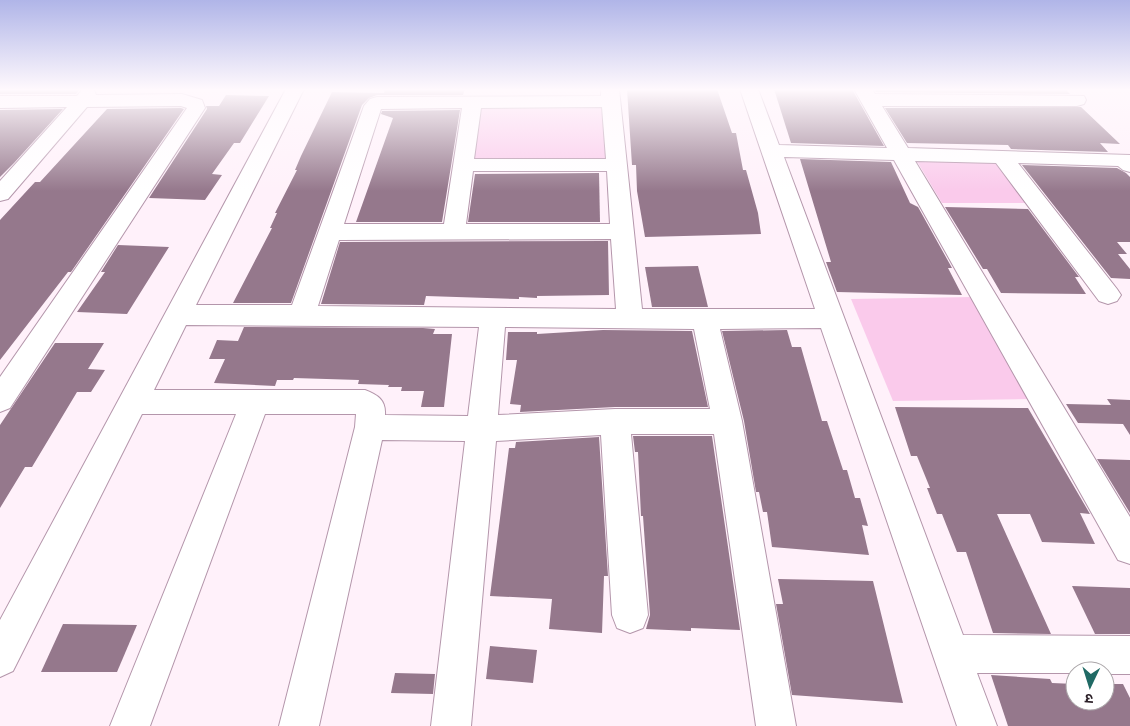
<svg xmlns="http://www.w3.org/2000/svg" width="1130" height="726" viewBox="0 0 1130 726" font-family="Lato,'Noto Sans Devanagari',sans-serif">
  <rect width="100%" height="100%" fill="#fff1fa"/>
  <g fill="#facaeb">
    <polygon points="602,108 607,159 474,161 480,109"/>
    <polygon points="915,158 996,158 1029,203 942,203"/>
    <polygon points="972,297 1031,399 893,401 851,299"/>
  </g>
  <g fill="#95788c">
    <polygon points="0,89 80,89 76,94 0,94"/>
    <polygon points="385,89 465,89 463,95 377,95 369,98 362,105 291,303 233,303 272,228 270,228 277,213 275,213 297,170 295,170 301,156 332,92 384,93"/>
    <polygon points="627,89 717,89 732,133 736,133 743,170 746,170 758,213 761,234 645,237 637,191 636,165 632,165"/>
    <polygon points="774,89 852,89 884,146 791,143"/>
    <polygon points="874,89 1065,89 1070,94 876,92"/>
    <polygon points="226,95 269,96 240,143 234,143 212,174 222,175 205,200 149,198 207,109 206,106 219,106"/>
    <polygon points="1081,107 1120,144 1100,143 1108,152 1011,149 1008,145 907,143 885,108"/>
    <polygon points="181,108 184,109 71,272 68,272 0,360 0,220 35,182 40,182 107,109"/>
    <polygon points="63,109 14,163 0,177 0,110"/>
    <polygon points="460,110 442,222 356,222 393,118 381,114 382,111"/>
    <polygon points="800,159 891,162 910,203 918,207 952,268 948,268 962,295 837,292 826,262 831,262"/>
    <polygon points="1022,165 1117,168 1126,173 1130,177 1130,242 1117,242 1127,254 1118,254 1130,269 1130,279 1111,278"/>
    <polygon points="599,173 600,222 468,222 475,174"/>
    <polygon points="945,207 1028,209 1079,277 1075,277 1086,294 1001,293 987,269 983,269"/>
    <polygon points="608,241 609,295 537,296 537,298 519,297 519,299 426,296 424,305 321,304 340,242"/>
    <polygon points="118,245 169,247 127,314 77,312 105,272 101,272"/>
    <polygon points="698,266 708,307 652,307 645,267"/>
    <polygon points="244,327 423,328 435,329 433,334 452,334 444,407 421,407 424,391 401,391 402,387 388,387 389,385 358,384 359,380 294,378 293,380 277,380 275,386 214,383 225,359 209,359 217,340 238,341"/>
    <polygon points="603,330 692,331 708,407 615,407 520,412 521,405 510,404 517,360 506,360 508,332 537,332 537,334"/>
    <polygon points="787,330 792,347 801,347 822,421 827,421 843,470 847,470 855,498 860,498 868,526 862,525 869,555 772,547 767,512 763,512 759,492 756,492 744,421 722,331"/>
    <polygon points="55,343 104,343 88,369 105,370 91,392 77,392 32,467 25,467 0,508 0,425"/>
    <polygon points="1107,399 1130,400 1130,435 1123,424 1078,423 1066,404 1111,405"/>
    <polygon points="895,407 1028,408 1090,514 1080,513 1095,544 1042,542 1030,514 997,514 1051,634 993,633 966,552 957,552 942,514 937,514 927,488 930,488 917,456 911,456"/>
    <polygon points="633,436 712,436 740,630 691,628 691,631 646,629 650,615 643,516 641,516 638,452 635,452"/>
    <polygon points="599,437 608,576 604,576 602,633 549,629 552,599 490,596 509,448 515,448 516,442"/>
    <polygon points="1097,459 1130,460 1130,513"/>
    <polygon points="778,579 873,581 903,703 792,695 776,604 783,604"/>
    <polygon points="1072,586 1130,588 1130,634 1095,634"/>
    <polygon points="63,624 137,625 117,672 41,672"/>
    <polygon points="490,646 537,650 533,683 486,679"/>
    <polygon points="395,673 435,674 433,694 391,693"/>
    <polygon points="991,675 1050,679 1052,683 1075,684 1075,701 1105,701 1105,684 1123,684 1130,698 1130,726 1008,726"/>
  </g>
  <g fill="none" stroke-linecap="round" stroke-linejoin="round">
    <g stroke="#b496ab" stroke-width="2">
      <g id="minor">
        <polygon points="91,89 94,90 96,95 182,94 202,100 205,108 10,408 0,412 0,377 187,108 181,106 87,107 8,199 0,201 0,181 67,107 0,108 0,96 77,96 82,90"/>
        <path d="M 286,89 L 304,89 L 196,305 L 292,305 L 364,106 L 370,99 L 377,97 L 601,96 L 601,89 L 619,89 L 642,309 L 815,309 L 740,89 L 758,89 L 779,145 L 887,148 L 854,89 L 872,89 L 875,94 L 1084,96 L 1086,100 L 1084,104 L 1077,106 L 882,106 L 908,148 L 1130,155 L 1130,172 L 1123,170 L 1118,166 L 1018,163 L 1117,289 L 1121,295 L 1117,301 L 1108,304 L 1099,301 L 996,163 L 915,161 L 1130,517 L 1130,564 L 1118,560 L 894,160 L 784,157 L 963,635 L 1130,636 L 1130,674 L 1105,674 L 1105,671 L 1075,671 L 1075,673 L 977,673 L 997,726 L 957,726 L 821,328 L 720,329 L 742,421 L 796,726 L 756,726 L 714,434 L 631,434 L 648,615 L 643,628 L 630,633 L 617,628 L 612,615 L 601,435 L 496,441 L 471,726 L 431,726 L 465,441 L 382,440 L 319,726 L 279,726 L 355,427 L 356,414 L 265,414 L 150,726 L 110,726 L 236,414 L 142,414 L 13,671 L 0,677 L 0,620 ZM 602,107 L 606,159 L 474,159 L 481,108 ZM 462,108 L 444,224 L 344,224 L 381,109 ZM 473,171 L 607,171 L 610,224 L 466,224 ZM 611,239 L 616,309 L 318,306 L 339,240 ZM 186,325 L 479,327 L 468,416 L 385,415 C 386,400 378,395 365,390 L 154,390 ZM 505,327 L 694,329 L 710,409 L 615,409 L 498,415 Z"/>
      </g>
    </g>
    <use href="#minor" fill="#fff" fill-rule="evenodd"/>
  </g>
  <linearGradient id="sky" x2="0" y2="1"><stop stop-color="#b0b5e8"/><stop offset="0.47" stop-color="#fff9fd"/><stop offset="1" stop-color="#fff9fd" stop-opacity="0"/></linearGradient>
  <rect width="1130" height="191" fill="url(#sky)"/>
  <g transform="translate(1090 686) rotate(184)"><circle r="24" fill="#ffffff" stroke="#aba6a9"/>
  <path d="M0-4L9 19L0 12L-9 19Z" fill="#206a65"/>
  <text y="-8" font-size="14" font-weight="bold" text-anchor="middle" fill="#2c2028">उ</text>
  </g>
</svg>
